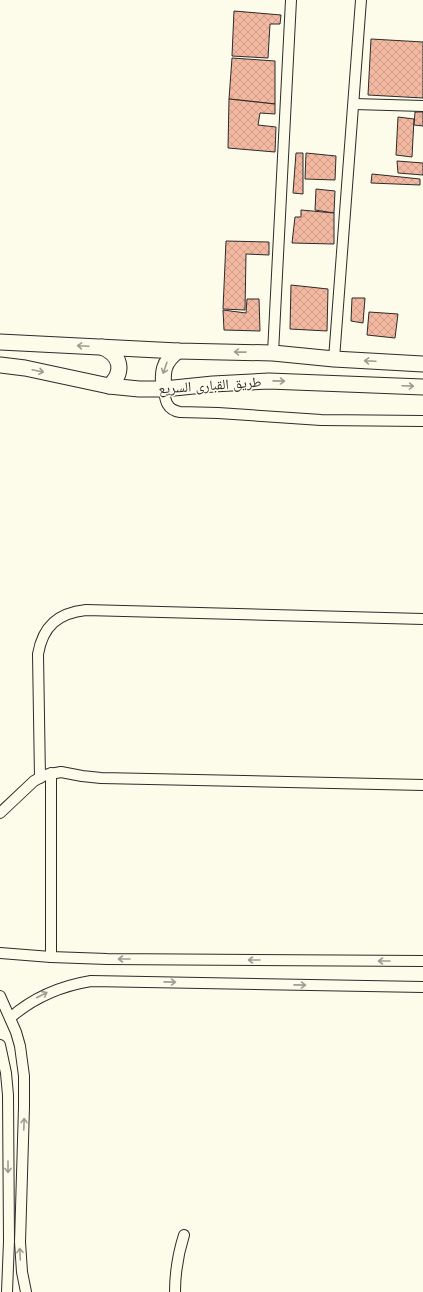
<svg xmlns="http://www.w3.org/2000/svg" width="423" height="1292" viewBox="0 0 423 1292" font-family="Jost,'Noto Naskh Arabic',sans-serif">
  <defs>
    <pattern id="building-cross-hatch" width="8" height="8" patternUnits="userSpaceOnUse"><rect width="8" height="8" fill="#f2b8a0"/><path d="M0 0l8 8M0 8l8-8" fill="none" stroke="#d09e8a"/></pattern>
  </defs>
  <rect width="100%" height="100%" fill="#fdfbea"/>
  <g fill="url(#building-cross-hatch)" stroke="#2b2b2b">
    <polygon points="234,11 281,15 280,24 270,24 268,58 232,56"/>
    <polygon points="371,39 423,42 423,98 368,95"/>
    <polygon points="232,58 275,61 275,104 229,99"/>
    <polygon points="229,99 275,104 275,114 260,113 258,125 276,127 275,152 228,148"/>
    <polygon points="415,112 423,112 423,126 414,125"/>
    <polygon points="398,117 414,119 412,157 396,155"/>
    <polygon points="296,153 303,153 303,194 293,193"/>
    <polygon points="306,153 336,156 335,180 305,179"/>
    <polygon points="397,161 423,163 423,175 398,173"/>
    <polygon points="372,174 420,179 420,185 371,183"/>
    <polygon points="316,189 335,191 334,213 315,210"/>
    <polygon points="301,210 334,213 334,244 292,243 295,217 301,217"/>
    <polygon points="226,241 269,242 269,255 246,254 245,310 223,309"/>
    <polygon points="291,285 328,289 327,331 290,329"/>
    <polygon points="352,298 365,298 363,323 351,321"/>
    <polygon points="247,299 259,299 260,331 224,330 223,310 246,313"/>
    <polygon points="369,312 398,314 395,338 367,335"/>
  </g>
  <g fill="none" stroke-linecap="round" stroke-linejoin="round">
    <g stroke="#2b2b2b" stroke-width="12">
      <g id="minor">
        <polyline points="354,104 423,106"/>
        <polyline points="273,353 291,0"/>
        <polyline points="334,359 361,0"/>
        <path d="M 164,389 C 165,401 167,410 180,412 L 218,413 L 321,420 L 423,421"/>
        <polyline points="51,773 51,957"/>
        <path d="M 40,778 L 38,654 C 43,626 58,613 86,610 L 423,619"/>
        <polyline points="0,813 34,781 45,775 61,772 82,776 101,778 423,785"/>
        <polyline points="0,953 51,957 107,959 423,961"/>
        <polyline points="0,996 16,1032 20,1046 24,1076 24,1107 20,1242 22,1272 26,1292"/>
        <path d="M 10,1018 C 34,997 60,986 91,981 L 423,987"/>
        <polyline points="0,1045 6,1073 8,1095 9,1241 7,1292"/>
        <path d="M 175,1292 C 175,1272 178,1254 184,1235"/>
      </g>
    </g>
    <g stroke="#2b2b2b" stroke-width="17">
      <g id="highway">
        <polyline points="0,342 178,351 273,353 334,359 423,364"/>
        <path d="M 102,347 C 121,355 125,372 109,386"/>
        <polyline points="0,365 25,368 109,386 139,389 164,389 213,384 269,381 423,387"/>
        <path d="M 164,389 C 162,372 163,362 178,351"/>
      </g>
    </g>
    <use href="#minor" stroke="#fdfbea" stroke-width="10"/>
    <use href="#highway" stroke="#fdfbea" stroke-width="15"/>
  </g>
  <defs><path id="oneway-shaft" d="M-6 0H5M1.5-3L5.5 0L1.5 3" fill="none" stroke-width="1.6" stroke-linecap="round" stroke-linejoin="round"/></defs>
  <g stroke="#9e9d94">
    <use href="#oneway-shaft" transform="translate(83 346) rotate(-177)"/>
    <use href="#oneway-shaft" transform="translate(240 352) rotate(-179)"/>
    <use href="#oneway-shaft" transform="translate(370 361) rotate(-177)"/>
    <use href="#oneway-shaft" transform="translate(165 368) rotate(109)"/>
    <use href="#oneway-shaft" transform="translate(38 371) rotate(12)"/>
    <use href="#oneway-shaft" transform="translate(279 381) rotate(1)"/>
    <use href="#oneway-shaft" transform="translate(408 386) rotate(2)"/>
    <use href="#oneway-shaft" transform="translate(124 959) rotate(-180)"/>
    <use href="#oneway-shaft" transform="translate(254 960) rotate(-180)"/>
    <use href="#oneway-shaft" transform="translate(384 961) rotate(-180)"/>
    <use href="#oneway-shaft" transform="translate(170 982) rotate(1)"/>
    <use href="#oneway-shaft" transform="translate(300 985) rotate(1)"/>
    <use href="#oneway-shaft" transform="translate(42 995) rotate(-27)"/>
    <use href="#oneway-shaft" transform="translate(24 1124) rotate(-88)"/>
    <use href="#oneway-shaft" transform="translate(8 1167) rotate(90)"/>
    <use href="#oneway-shaft" transform="translate(20 1254) rotate(-93)"/>
  </g>
  <g text-anchor="middle" stroke-width="3" stroke-linejoin="round" paint-order="stroke">
    <g font-size="14" fill="#2b2b2b" stroke="#fdfbea">
      <text transform="translate(210 385) rotate(-4)" y="5">طريق القبارى السريع</text>
    </g>
  </g>
</svg>
